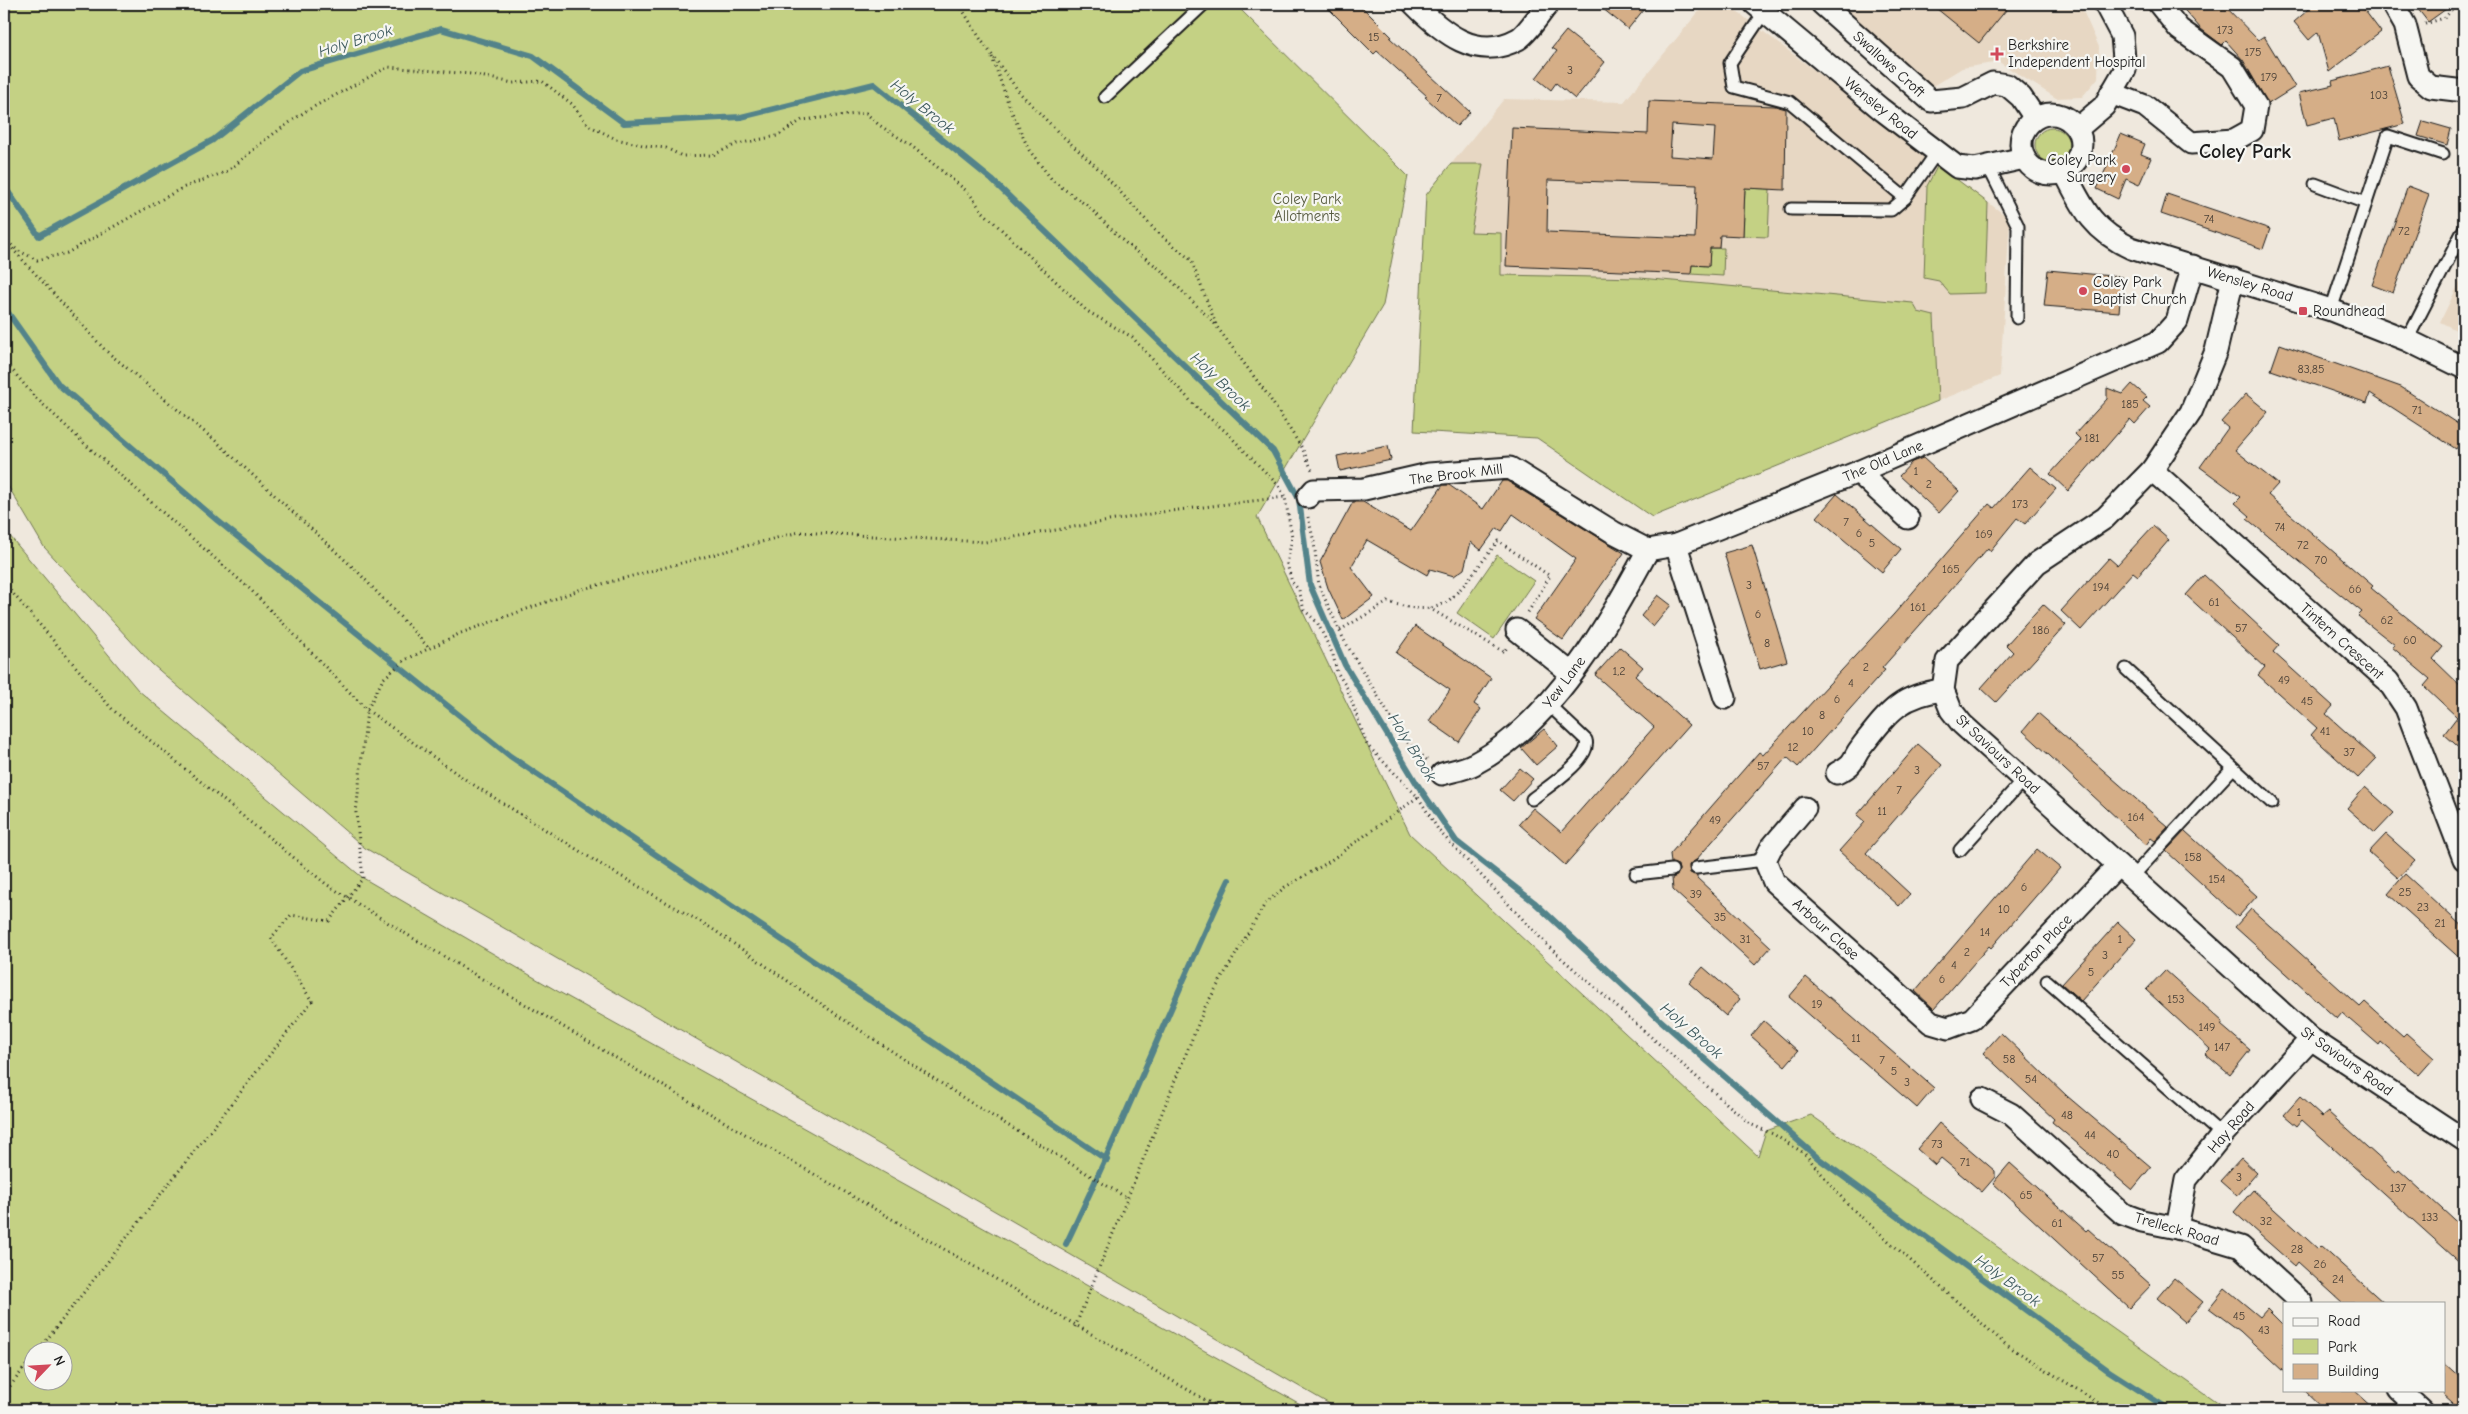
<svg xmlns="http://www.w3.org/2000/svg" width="2468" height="1414" viewBox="0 0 2468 1414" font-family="'Comic Neue',sans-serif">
  <rect width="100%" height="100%" fill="#efe8dd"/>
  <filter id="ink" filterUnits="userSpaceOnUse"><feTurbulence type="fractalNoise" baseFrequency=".02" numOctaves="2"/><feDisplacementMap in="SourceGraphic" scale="10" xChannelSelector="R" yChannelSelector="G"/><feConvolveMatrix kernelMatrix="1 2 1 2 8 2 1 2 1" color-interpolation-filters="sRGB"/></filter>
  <g filter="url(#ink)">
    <g fill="#e7d7c3">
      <polygon points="1705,4 1727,4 2010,219 2000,376 1652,517 1537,438 1414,431 1426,195 1504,99 1624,102"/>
      <polygon points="1838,4 2080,4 2099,47 2098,78 2082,97 2056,98 1999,62 1962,68 1931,87"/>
      <polygon points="2464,273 2464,334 2440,322"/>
    </g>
    <g fill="#c4d184" stroke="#707650" fill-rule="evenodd">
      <polygon points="4,4 1235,4 1408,176 1383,305 1257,517 1410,834 1758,1156 1766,1131 1811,1115 2228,1410 1340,1410 365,848 152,664 44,547 4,479"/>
      <circle cx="2052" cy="145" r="17"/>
      <polygon points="1451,164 1483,164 1471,232 1501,233 1501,275 1640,278 1913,303 1918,312 1934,316 1938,401 1652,517 1537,438 1414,431 1426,195"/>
      <polygon points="1938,165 1988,203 1985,293 1950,294 1939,281 1924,278 1927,186"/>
      <polygon points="1745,188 1770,189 1768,237 1743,236"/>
      <polygon points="1710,248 1724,248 1723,276 1691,274 1692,265 1709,266"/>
      <path d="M 4,529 L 138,690 L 363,878 L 559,992 L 1311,1410 L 4,1410 ZM 32,1352 L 62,1352 L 62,1382 L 32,1382 Z"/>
      <polygon points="1497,555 1534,581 1494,639 1457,613"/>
    </g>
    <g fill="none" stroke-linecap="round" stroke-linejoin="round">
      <g stroke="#53838a" stroke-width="6">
        <polyline points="4,186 39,236 213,140 300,71 441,29 533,56 624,123 741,117 874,84 992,180 1273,451 1299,499 1310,585 1345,665 1417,784 1456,841 1534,902 1659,1019 1818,1158 2109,1371 2170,1410"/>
        <polyline points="4,307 59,385 218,521 510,756 1107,1160"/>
        <path d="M 1066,1244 C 1124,1124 1172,1000 1229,880"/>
      </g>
    </g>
    <g fill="#d5ae87" stroke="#1c1c1c" fill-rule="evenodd">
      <polygon points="1324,4 1359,4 1392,37 1390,38 1470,112 1457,126 1425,97 1427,96 1377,51 1374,54"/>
      <polygon points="1597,4 1648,4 1628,29"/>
      <polygon points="1931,4 2011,4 1979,43"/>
      <polygon points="2179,4 2223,4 2258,40 2264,36 2295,87 2268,104 2243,60 2226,41 2222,45 2201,29"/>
      <polygon points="2315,4 2360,4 2381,32 2329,72 2318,32 2309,40 2294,22"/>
      <polygon points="2414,4 2453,4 2428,22"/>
      <polygon points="1566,31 1605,62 1575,99 1556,83 1551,90 1536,78 1557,51 1552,48"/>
      <polygon points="2388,66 2405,124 2339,141 2334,118 2307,125 2299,93 2333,85 2332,81"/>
      <path d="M 1649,101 L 1775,106 L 1786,109 L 1785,190 L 1745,188 L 1743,236 L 1720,235 L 1719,248 L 1710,248 L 1709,266 L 1692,265 L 1691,274 L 1506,266 L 1512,128 L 1648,134 ZM 1672,125 L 1715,128 L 1713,159 L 1670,156 ZM 1548,180 L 1697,185 L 1695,238 L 1547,232 Z"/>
      <polygon points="2423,121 2451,129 2447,145 2418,136"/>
      <polygon points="2121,134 2145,144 2141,154 2151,158 2139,185 2126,179 2118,199 2097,189"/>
      <polygon points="2408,186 2429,194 2393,293 2372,285"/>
      <polygon points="2167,194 2270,229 2263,249 2161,214"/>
      <polygon points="2048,270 2122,277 2119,312 2044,306"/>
      <polygon points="2280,344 2401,387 2464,428 2464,437 2456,449 2370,393 2367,403 2271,370"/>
      <polygon points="2132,384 2147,397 2143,401 2150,407 2135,424 2130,419 2068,491 2050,474 2081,440 2075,434 2107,399 2107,388 2123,394"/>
      <polygon points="2246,394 2268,412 2235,450 2278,484 2268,495 2373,586 2371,588 2443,647 2433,659 2464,689 2464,752 2444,734 2457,717 2424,686 2430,679 2392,647 2395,645 2358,616 2362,612 2247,519 2250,516 2235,503 2241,497 2200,467 2228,428 2221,422"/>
      <polygon points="1388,446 1391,460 1340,471 1337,456"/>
      <polygon points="1923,458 1959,491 1939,513 1899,476 1912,462"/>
      <polygon points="2030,467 2056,489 2025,524 2017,518 1990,551 1988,548 1882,668 1885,670 1798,767 1787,757 1696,860 1689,865 1690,873 1697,875 1697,878 1771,947 1755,965 1673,890 1672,878 1677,876 1679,870 1678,865 1671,863 1670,854 1759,752 1763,755 1894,614 1989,504 1994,508"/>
      <polygon points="1502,481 1507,481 1624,553 1563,640 1534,619 1576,559 1513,514 1502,531 1497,528 1481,550 1471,542 1464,569 1454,576 1430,569 1427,575 1367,540 1351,567 1374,597 1343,620 1328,588 1320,562 1353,502 1363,502 1411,531 1443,485 1449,485 1483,509"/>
      <polygon points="1837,494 1901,549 1882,572 1817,517"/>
      <polygon points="2153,526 2169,540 2138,576 2133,572 2081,630 2061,611 2109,558 2117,565"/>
      <polygon points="1752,545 1787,661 1760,669 1724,553"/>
      <polygon points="2204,575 2279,645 2273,652 2333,706 2326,714 2376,759 2358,778 2311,735 2317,728 2258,675 2265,667 2186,595"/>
      <polygon points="1658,595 1671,605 1653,627 1641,616"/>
      <polygon points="2043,604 2066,625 1996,702 1981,688 2013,652 2006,645"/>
      <polygon points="1415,626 1491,678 1474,704 1481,709 1459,742 1429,721 1450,690 1396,653"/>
      <polygon points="1620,647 1643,667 1635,676 1689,725 1565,865 1519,824 1533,808 1561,832 1654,727 1595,675"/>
      <polygon points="2038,713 2168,827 2155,841 2151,838 2146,845 2023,731"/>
      <polygon points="1544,729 1558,746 1536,765 1521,748"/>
      <polygon points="1918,744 1942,765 1866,853 1910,894 1899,906 1839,851 1865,822 1857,815"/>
      <polygon points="1520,768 1533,779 1513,801 1500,790"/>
      <polygon points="2365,787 2394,813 2375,833 2347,808"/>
      <polygon points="2185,831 2257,896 2238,917 2166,851"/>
      <polygon points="2386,834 2415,860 2398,878 2369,852"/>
      <polygon points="2037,849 2060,868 1991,948 1989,946 1934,1009 1915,991"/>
      <polygon points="2405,874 2464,928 2464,962 2388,894"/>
      <polygon points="2251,909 2360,1007 2365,1002 2403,1036 2406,1033 2434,1058 2419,1075 2381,1042 2379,1045 2342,1013 2337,1019 2235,927"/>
      <polygon points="2118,922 2136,939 2081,1001 2062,984"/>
      <polygon points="1703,967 1740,999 1726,1016 1689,983"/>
      <polygon points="2165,970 2223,1022 2221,1025 2250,1050 2230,1075 2205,1054 2210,1049 2146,990"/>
      <polygon points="1806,977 1934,1088 1917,1108 1789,997"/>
      <polygon points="1764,1021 1798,1051 1785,1066 1751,1036"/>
      <polygon points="2001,1033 2067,1096 2151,1167 2132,1190 2052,1122 2054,1119 1983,1053"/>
      <polygon points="2300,1097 2322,1117 2328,1112 2396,1173 2399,1170 2464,1229 2464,1266 2302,1120 2297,1126 2284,1115"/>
      <polygon points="1939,1123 1995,1171 1995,1177 1982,1192 1941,1158 1935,1165 1917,1149"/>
      <polygon points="2241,1158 2257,1173 2237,1196 2220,1181"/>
      <polygon points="2010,1163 2086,1231 2088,1229 2151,1285 2129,1308 1993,1183"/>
      <polygon points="2253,1190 2318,1249 2321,1246 2384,1303 2343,1303 2298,1262 2295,1266 2234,1212"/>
      <polygon points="2174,1278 2203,1302 2185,1322 2157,1298"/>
      <polygon points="2225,1288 2260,1317 2267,1309 2284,1326 2284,1372 2240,1331 2209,1308"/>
      <polygon points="2444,1363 2464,1381 2464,1410 2461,1410 2444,1395"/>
      <polygon points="2304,1390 2354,1390 2376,1410 2325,1410"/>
    </g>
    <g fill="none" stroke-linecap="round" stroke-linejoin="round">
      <g stroke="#1c1c1c" stroke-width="15">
        <g id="lane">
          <polyline points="1765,11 1730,63 1734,87 1790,102 1905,198 1937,152"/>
          <polyline points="1105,97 1204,4"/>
          <polyline points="1988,166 2018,226 2017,318"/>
          <polyline points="2315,184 2366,203"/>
          <polyline points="1791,209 1891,210 1905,198"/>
          <polyline points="2331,310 2388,136 2443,154"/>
          <polyline points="2407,340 2464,229"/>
          <polyline points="2126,669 2272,803"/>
          <path d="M 1532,799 C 1546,788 1592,759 1586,740 L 1548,704"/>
          <polyline points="1960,850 2025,778"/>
          <polyline points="1696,868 1765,860"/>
          <polyline points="1636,874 1672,870"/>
          <polyline points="2132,877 2233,768"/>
          <polyline points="2047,981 2222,1135"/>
        </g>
      </g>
      <g stroke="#1c1c1c" stroke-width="25">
        <g id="street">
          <path d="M 1414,4 C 1442,32 1476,62 1518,39 C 1527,34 1541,12 1548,4"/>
          <polyline points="1755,4 1881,109 1957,167 1975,169 2024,158"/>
          <polyline points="1822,4 1931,101 1963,98 1993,83 2007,85 2021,97 2035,118"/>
          <polyline points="2393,4 2405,25 2418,76 2431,87 2464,91"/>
          <polyline points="2111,93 2145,106 2191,143 2234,140 2252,130 2256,106 2232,67 2179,29 2159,4"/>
          <circle cx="2051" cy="144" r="30"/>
          <polyline points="2077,129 2104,106 2125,70 2122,36 2105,4"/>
          <path d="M 2064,171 C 2083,208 2092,230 2131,248 L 2331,310 L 2407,340 L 2464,368"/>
          <polyline points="2233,279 2216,351 2191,412 2152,470 2105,518 2037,563 1947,661 1943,690 1951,710 1962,724 2311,1039 2464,1140"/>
          <polyline points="2152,470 2388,681 2406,708 2464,859"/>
          <polyline points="1858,472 1908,518"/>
          <polyline points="1308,497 1314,490 1364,489 1429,474 1510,468 1613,532 1648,550 1676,545"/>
          <polyline points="1517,630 1571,673"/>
          <polyline points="1725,698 1676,545 1858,472 2158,342 2177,321 2193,266"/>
          <path d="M 1837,773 C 1858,762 1850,761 1862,746 C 1888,713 1900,695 1943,690"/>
          <path d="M 1442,774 C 1452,771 1465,769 1474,764 C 1553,723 1607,625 1648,550"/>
          <polyline points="1805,808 1771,848 1765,860 1774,882 1931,1023 1948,1028 1972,1019 2118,865"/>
          <polyline points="1982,1099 2011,1114 2123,1214 2142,1221 2177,1228 2241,1247 2302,1303"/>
          <polyline points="2177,1228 2186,1180 2222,1135 2311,1039"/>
          <polyline points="2399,1390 2421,1410"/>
        </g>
      </g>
      <g stroke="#1c1c1c" stroke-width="3" stroke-dasharray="1 4" stroke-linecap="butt">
        <polyline points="959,4 981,40 1020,93 1057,131 1102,172 1155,230 1191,260 1217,327 1267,394 1302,448 1312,470"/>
        <polyline points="2425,24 2444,18 2458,4"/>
        <polyline points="992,57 1010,108 1029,150 1053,181 1089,207 1123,241 1161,270 1215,324"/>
        <polyline points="4,238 17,250 37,260 67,253 182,188 228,171 265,140 306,111 388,67 471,74 513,83 542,81 572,104 588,125 616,139 647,146 666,148 682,156 713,155 737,144 777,136 802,120 866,113 879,125 909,144 969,193 982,211 1087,311 1132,337 1197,408 1224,430 1279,486 1285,497 1292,537 1287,564 1292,582 1299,590 1304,610 1317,622 1333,655 1337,672 1347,688 1367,745 1418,797 1439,831 1550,948 1750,1124 1773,1134 1804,1153 1848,1205 2005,1344 2110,1410"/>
        <polyline points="9,245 105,350 218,443 358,572 429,648"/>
        <polyline points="4,360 33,395 86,445 251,590 367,710 469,782 605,867 711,928 840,1017 968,1101 1127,1198"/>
        <polyline points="1308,517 1314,542 1319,586 1344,640 1403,738 1429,762"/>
        <polyline points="4,583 113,710 326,884 411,937 767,1147 1223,1410"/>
        <polyline points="1429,608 1504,652 1507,647"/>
        <path d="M 1340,630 L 1388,602 C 1406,607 1427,613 1445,603 C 1459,595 1486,556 1498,541 L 1550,576 L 1527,614"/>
        <polyline points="1075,1327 1205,1007 1265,904 1285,887 1327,863 1418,797"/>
        <polyline points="37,1352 312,1001 271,938 291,915 329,921 363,878 356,813 367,710 383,679 405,660 461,633 579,590 799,532 985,542 1162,512 1285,497"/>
        <polyline points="4,1394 32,1358"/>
      </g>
      <use href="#lane" stroke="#f6f6f2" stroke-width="11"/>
      <use href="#street" stroke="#f6f6f2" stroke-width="21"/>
    </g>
  </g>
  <g fill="#d1495b" stroke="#f6f6f2" stroke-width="2">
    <path d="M1994.5 46.5h5v5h5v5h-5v5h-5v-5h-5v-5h5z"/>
    <circle cx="2126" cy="169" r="5"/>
    <circle cx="2083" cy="291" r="5"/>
    <rect x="2298" y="306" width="10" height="10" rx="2.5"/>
  </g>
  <g text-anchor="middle" stroke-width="4.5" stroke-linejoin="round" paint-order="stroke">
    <g font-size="12" fill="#4a4037">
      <text x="2225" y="34">173</text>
      <text x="1374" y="41">15</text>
      <text x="2253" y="56">175</text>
      <text x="1570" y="74">3</text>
      <text x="2269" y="81">179</text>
      <text x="2379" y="99">103</text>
      <text x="1439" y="102">7</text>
      <text x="2209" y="223">74</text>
      <text x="2404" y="235">72</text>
      <text x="2311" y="373">83,85</text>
      <text x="2130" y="408">185</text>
      <text x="2417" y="414">71</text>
      <text x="2092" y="442">181</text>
      <text x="1916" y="475">1</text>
      <text x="1929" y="488">2</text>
      <text x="2020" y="508">173</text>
      <text x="1846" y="526">7</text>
      <text x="2280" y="531">74</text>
      <text x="1859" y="537">6</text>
      <text x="1984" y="538">169</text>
      <text x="1872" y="547">5</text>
      <text x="2303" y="549">72</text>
      <text x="2321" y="564">70</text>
      <text x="1951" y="573">165</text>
      <text x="1749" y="589">3</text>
      <text x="2101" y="591">194</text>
      <text x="2355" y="593">66</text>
      <text x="2214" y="606">61</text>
      <text x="1918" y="611">161</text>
      <text x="1758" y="618">6</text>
      <text x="2387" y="624">62</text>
      <text x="2241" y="632">57</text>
      <text x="2041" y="634">186</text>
      <text x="2410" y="644">60</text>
      <text x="1767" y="647">8</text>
      <text x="1866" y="671">2</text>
      <text x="1619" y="675">1,2</text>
      <text x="2284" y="684">49</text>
      <text x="1851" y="687">4</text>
      <text x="1837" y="703">6</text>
      <text x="2307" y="705">45</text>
      <text x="1822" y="719">8</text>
      <text x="1808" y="735">10</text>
      <text x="2325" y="735">41</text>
      <text x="1793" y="751">12</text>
      <text x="2349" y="756">37</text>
      <text x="1763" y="770">57</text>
      <text x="1917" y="774">3</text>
      <text x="1899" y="794">7</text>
      <text x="1882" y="815">11</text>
      <text x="2136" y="821">164</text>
      <text x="1715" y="824">49</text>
      <text x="2193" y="861">158</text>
      <text x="2217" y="883">154</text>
      <text x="2024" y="891">6</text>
      <text x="2405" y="896">25</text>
      <text x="1696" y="898">39</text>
      <text x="2423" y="911">23</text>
      <text x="2004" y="913">10</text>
      <text x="1720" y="921">35</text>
      <text x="2440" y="927">21</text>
      <text x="1985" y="936">14</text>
      <text x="1745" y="943">31</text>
      <text x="2120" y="943">1</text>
      <text x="1967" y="956">2</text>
      <text x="2105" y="959">3</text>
      <text x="1954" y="969">4</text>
      <text x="2091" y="976">5</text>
      <text x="1942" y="983">6</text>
      <text x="2176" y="1003">153</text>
      <text x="1817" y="1008">19</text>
      <text x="2207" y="1031">149</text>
      <text x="1856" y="1042">11</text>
      <text x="2222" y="1051">147</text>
      <text x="2009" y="1063">58</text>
      <text x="1882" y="1064">7</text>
      <text x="1894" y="1075">5</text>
      <text x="2031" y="1083">54</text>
      <text x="1907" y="1086">3</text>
      <text x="2299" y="1116">1</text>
      <text x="2067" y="1119">48</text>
      <text x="2090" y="1139">44</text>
      <text x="1937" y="1148">73</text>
      <text x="2113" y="1158">40</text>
      <text x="1965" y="1166">71</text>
      <text x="2239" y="1181">3</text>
      <text x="2398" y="1192">137</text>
      <text x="2026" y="1199">65</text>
      <text x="2430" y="1221">133</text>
      <text x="2266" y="1225">32</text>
      <text x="2057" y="1227">61</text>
      <text x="2297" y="1253">28</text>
      <text x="2098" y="1262">57</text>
      <text x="2320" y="1268">26</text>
      <text x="2118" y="1279">55</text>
      <text x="2338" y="1283">24</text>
      <text x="2239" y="1320">45</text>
      <text x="2264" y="1334">43</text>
    </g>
    <g font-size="15" fill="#1c1c1c" stroke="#f6f6f2" text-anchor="start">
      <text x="2008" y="50">Berkshire<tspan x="2008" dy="17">Independent Hospital</tspan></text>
      <text x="2116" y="165" text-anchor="end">Coley Park<tspan x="2116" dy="17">Surgery</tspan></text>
      <text x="2093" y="287">Coley Park<tspan x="2093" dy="17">Baptist Church</tspan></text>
      <text x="2313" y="316">Roundhead</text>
    </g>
    <g font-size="15" fill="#1c1c1c" stroke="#f6f6f2">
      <text transform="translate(1889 64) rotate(42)" y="5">Swallows Croft</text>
      <text transform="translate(1881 108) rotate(39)" y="5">Wensley Road</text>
      <text transform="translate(2250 284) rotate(17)" y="5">Wensley Road</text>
      <text transform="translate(1883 461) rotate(-23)" y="5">The Old Lane</text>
      <text transform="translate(1456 474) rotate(-7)" y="5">The Brook Mill</text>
      <text transform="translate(2342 641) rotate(42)" y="5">Tintern Crescent</text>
      <text transform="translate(1564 682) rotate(-53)" y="5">Yew Lane</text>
      <text transform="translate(1998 754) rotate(43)" y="5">St Saviours Road</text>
      <text transform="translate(1826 929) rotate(42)" y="5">Arbour Close</text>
      <text transform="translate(2036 951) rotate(-46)" y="5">Tyberton Place</text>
      <text transform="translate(2347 1061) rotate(35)" y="5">St Saviours Road</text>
      <text transform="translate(2231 1127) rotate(-49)" y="5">Hay Road</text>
      <text transform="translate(2177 1229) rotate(16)" y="5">Trelleck Road</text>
    </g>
    <g font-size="15" fill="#575b40" stroke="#f6f6f2">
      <text x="1307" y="204">Coley Park<tspan x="1307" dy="17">Allotments</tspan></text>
    </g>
    <g font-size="16" font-style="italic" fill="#3c585c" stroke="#f6f6f2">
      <text transform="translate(355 40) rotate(-17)" y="6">Holy Brook</text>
      <text transform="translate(923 106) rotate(39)" y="6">Holy Brook</text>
      <text transform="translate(1221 381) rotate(44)" y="6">Holy Brook</text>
      <text transform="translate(1413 747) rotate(58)" y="6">Holy Brook</text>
      <text transform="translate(1692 1030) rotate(41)" y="6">Holy Brook</text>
      <text transform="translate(2008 1280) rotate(36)" y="6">Holy Brook</text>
    </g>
    <g font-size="20" font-weight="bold" fill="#1c1c1c" stroke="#f6f6f2">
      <text x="2245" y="158">Coley Park</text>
    </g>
  </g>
  <rect width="2468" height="1414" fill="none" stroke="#f6f6f2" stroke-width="20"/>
  <rect x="10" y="10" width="2448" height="1394" fill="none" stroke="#1c1c1c" stroke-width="2" filter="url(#ink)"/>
  <rect x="2283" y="1302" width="162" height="90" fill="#f6f6f2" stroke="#9f9f9c"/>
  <rect x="2293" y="1318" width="25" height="8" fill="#f6f6f2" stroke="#9f9f9c"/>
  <text x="2328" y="1326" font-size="15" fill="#1c1c1c">Road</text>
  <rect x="2293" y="1339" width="25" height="15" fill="#c4d184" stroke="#9f9f9c"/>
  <text x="2328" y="1352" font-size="15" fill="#1c1c1c">Park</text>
  <rect x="2293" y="1364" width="25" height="15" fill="#d5ae87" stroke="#9f9f9c"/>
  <text x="2328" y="1376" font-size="15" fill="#1c1c1c">Building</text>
  <g transform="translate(48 1366) rotate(65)"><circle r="24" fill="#f6f6f2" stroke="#9f9f9c"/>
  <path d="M0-4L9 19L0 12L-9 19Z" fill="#d1495b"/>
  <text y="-8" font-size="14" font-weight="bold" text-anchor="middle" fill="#1c1c1c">N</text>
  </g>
</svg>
